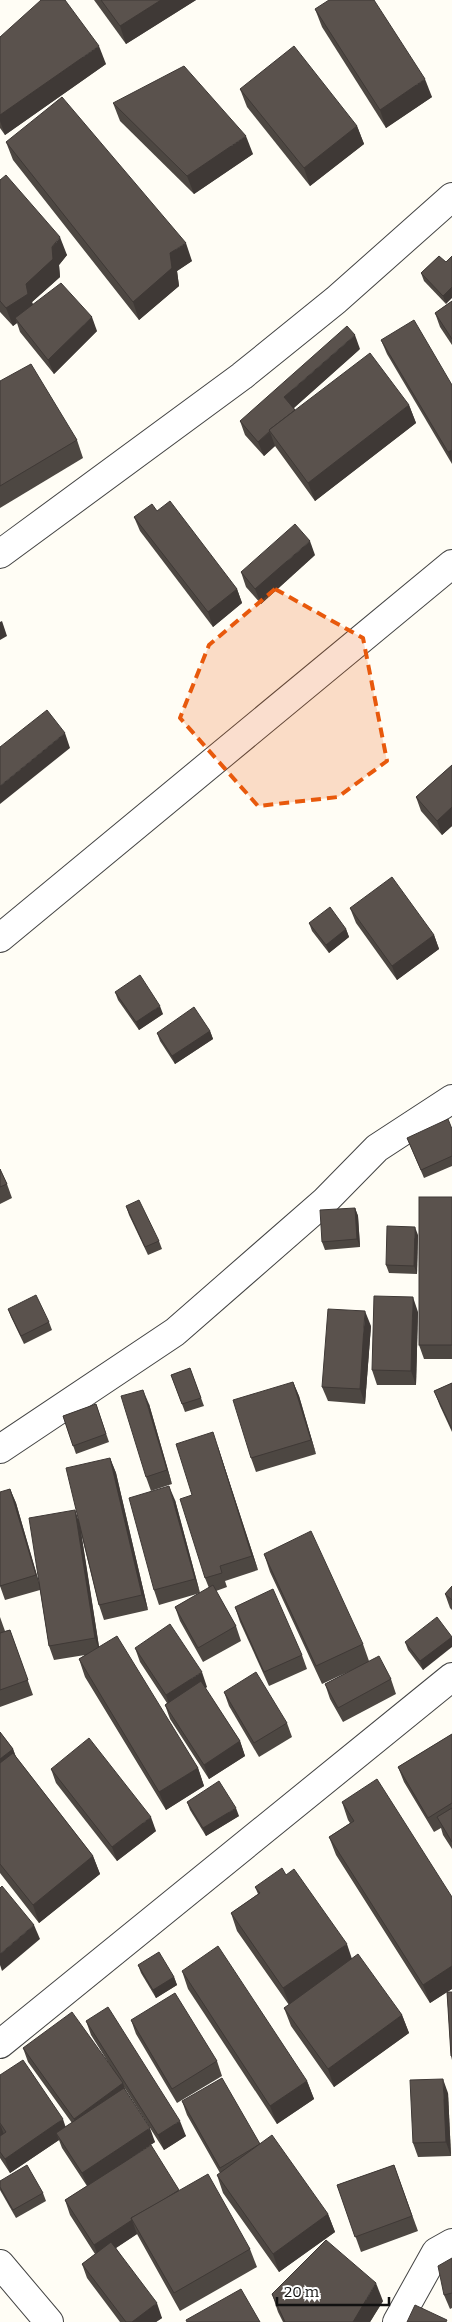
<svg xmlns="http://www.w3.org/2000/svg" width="452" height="2322" viewBox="0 0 452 2322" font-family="Bitter,serif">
  <rect width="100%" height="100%" fill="#fffdf5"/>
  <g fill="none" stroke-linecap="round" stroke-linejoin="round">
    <g stroke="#444" stroke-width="30">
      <g id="street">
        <polyline points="0,554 242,376 336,300 452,197"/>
        <polyline points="0,938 452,564"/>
        <polyline points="0,1449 175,1332 325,1201 377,1148 452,1099"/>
        <polyline points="0,2044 452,1677"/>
        <polyline points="0,2264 49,2322"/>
        <polyline points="397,2322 436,2252 452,2243"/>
      </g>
    </g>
    <use href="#street" stroke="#fff" stroke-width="28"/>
  </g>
  <g fill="#4d4742">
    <polygon points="94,0 196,0 126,44"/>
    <polygon points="315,9 432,97 386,128 322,27"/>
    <polygon points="0,37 106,64 5,135 0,128"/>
    <polygon points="240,89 357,126 364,144 310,186 247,107"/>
    <polygon points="113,103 253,154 194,194 120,121"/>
    <polygon points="6,142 192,261 177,271 179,286 139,320 13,160"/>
    <polygon points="0,180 67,255 59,265 60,277 32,302 33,304 97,331 54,374 20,332 17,323 13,326 0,312"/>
    <polygon points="439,256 446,304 424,281 421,273"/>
    <polygon points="452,301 452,345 440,327 435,313"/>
    <polygon points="381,340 452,385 452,464 387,354"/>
    <polygon points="360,349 294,408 295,410 409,405 416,423 315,501 275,446 264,456 245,435 240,421"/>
    <polygon points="0,381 77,440 83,458 0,508"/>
    <polygon points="157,511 237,589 242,603 213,627 140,531 134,517"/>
    <polygon points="315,555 261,604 246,587 241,572"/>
    <polygon points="452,765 452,826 442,835 421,811 416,797"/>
    <polygon points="350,908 434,935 439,949 397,980 356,923"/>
    <polygon points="309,923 346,929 349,937 329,953 312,931"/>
    <polygon points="115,992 163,1014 139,1030 118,1000"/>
    <polygon points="210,1031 213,1039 175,1064 160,1041 157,1033"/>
    <polygon points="452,1129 452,1166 424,1178 407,1138"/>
    <polygon points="0,1169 7,1184 12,1198 0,1204"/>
    <polygon points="452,1197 452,1359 424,1359 419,1345"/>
    <polygon points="126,1206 159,1241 162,1249 148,1255 129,1215"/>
    <polygon points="355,1208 358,1216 360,1247 325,1250 322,1242"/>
    <polygon points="418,1235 417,1274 389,1273 386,1265"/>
    <polygon points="8,1309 49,1322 52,1330 24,1344 11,1317"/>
    <polygon points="418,1312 416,1385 377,1385 372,1370"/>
    <polygon points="371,1326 365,1404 328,1401 322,1387"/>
    <polygon points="190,1368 204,1406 185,1412 171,1375"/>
    <polygon points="293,1382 299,1396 316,1454 256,1472 251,1458"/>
    <polygon points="452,1383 452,1432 440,1406 434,1391"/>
    <polygon points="96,1404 109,1442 76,1454 63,1416"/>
    <polygon points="149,1404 172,1484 151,1491 146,1477"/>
    <polygon points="218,1447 258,1570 225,1581 227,1587 216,1591 236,1626 241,1641 203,1662 180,1621 175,1607 209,1588 205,1578 192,1495"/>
    <polygon points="110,1458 116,1473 148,1610 104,1620 99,1605 81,1533 99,1647 198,1768 204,1786 166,1810 85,1677 79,1659 85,1655 54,1660 49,1646 40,1590 5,1600 0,1586 10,1489 16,1503 39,1582 75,1510 78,1520"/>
    <polygon points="175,1500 200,1593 159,1605 154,1590"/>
    <polygon points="264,1554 363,1644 369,1661 391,1679 396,1694 343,1722 330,1699 325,1684 350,1671 322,1684 270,1572"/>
    <polygon points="452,1586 452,1610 450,1608 445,1594"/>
    <polygon points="235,1607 302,1655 307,1669 269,1686 240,1622"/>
    <polygon points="0,1617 5,1631 10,1630 33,1695 0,1707"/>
    <polygon points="452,1637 423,1670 408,1650 405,1642"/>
    <polygon points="135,1648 207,1687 205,1688 240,1741 245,1756 209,1779 170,1719 165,1705 167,1703 140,1662"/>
    <polygon points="224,1692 287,1723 292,1737 259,1757 229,1706"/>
    <polygon points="0,1732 13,1749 16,1757 93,1856 100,1874 39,1923 0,1873"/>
    <polygon points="452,1734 452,1849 443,1835 441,1828 434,1832 404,1782 398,1767"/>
    <polygon points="51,1769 156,1831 117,1861 56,1783"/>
    <polygon points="187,1802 239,1816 206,1836 190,1810"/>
    <polygon points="342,1802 452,1897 452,1989 447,1992 452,1992 452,2060 451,2056 447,1992 430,2003 336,1855 329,1837 350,1823 348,1820"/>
    <polygon points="286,1875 352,1959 402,2015 409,2033 334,2087 291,2026 284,2008 289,2005 237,1931 231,1913 258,1894 255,1887"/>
    <polygon points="138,1965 174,1977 177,1985 156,1998 141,1973"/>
    <polygon points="182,1971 307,2081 314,2099 277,2124 188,1989"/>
    <polygon points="131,2020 217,2061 222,2076 177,2103 136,2034"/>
    <polygon points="86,2021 186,2136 164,2150 124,2087 126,2092 155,2142 130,2158 179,2191 250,2249 257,2267 180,2311 137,2234 116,2248 162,2318 156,2322 120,2322 87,2278 82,2264 95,2254 70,2215 65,2200 87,2186 62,2148 59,2140 10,2173 0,2158 0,2075 65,2127 72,2123 28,2062 23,2048 113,2070 91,2035"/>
    <polygon points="448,2093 451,2156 418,2157 413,2143"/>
    <polygon points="182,2101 260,2144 328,2214 335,2232 279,2272 223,2193 217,2175 220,2173 187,2115"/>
    <polygon points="394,2165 418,2231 361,2252 337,2185"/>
    <polygon points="0,2181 43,2193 46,2201 16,2218 0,2190"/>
    <polygon points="452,2258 452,2308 450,2309 444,2295"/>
    <polygon points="272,2294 383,2301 370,2322 283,2322 278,2312"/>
  </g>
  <g fill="#3f3936">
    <polygon points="161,0 196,0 126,44 120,26"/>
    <polygon points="99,46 106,64 5,135 0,121 0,115"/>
    <polygon points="425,79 432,97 386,128 380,110"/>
    <polygon points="357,126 364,144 310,186 304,168"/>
    <polygon points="246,136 253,154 194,194 187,176"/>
    <polygon points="60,237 67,255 59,265 60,277 32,302 34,312 15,318 17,323 13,326 6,308 26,284"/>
    <polygon points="186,243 192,261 177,271 179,286 139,320 133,302 170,253"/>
    <polygon points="452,287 452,298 446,304 443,296"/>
    <polygon points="92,317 97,331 54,374 48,360"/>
    <polygon points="355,335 360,349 289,412 284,397"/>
    <polygon points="409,405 416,423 315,501 308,483"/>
    <polygon points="270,432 275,446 264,456 258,442"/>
    <polygon points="452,450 452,462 448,452"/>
    <polygon points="310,541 315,555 261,604 255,589"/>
    <polygon points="237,589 242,603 213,627 208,612"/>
    <polygon points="2,621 7,636 0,640 0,622"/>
    <polygon points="65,733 70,748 0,804 0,786"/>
    <polygon points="452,807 452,826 442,835 437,821"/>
    <polygon points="346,929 349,937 329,953 326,945"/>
    <polygon points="434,935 439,949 397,980 392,966"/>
    <polygon points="160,1006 163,1014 139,1030 136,1022"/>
    <polygon points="210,1031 213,1039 175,1064 172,1056"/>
    <polygon points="355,1208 358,1216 360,1247 357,1239"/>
    <polygon points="415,1227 418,1235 417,1274 414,1266"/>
    <polygon points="413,1297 418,1312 416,1385 411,1371"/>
    <polygon points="365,1311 371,1326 365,1404 360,1389"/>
    <polygon points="293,1382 299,1396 316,1454 311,1440"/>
    <polygon points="143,1390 149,1404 172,1484 167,1470"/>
    <polygon points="213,1432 218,1447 258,1570 252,1556"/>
    <polygon points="110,1458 116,1473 148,1610 142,1595"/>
    <polygon points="169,1486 175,1500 200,1593 195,1579"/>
    <polygon points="10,1489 16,1503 41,1590 36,1575"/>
    <polygon points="75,1510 80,1525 100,1653 95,1638"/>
    <polygon points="452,1637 452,1647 423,1670 420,1661"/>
    <polygon points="202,1672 207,1687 171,1710 166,1695"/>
    <polygon points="240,1741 245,1756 209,1779 204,1765"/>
    <polygon points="13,1749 18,1763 0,1777 0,1759"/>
    <polygon points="198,1768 204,1786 166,1810 159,1792"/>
    <polygon points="236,1808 239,1816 206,1836 203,1828"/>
    <polygon points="151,1817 156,1831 117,1861 112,1847"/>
    <polygon points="93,1856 100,1874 39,1923 33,1905"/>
    <polygon points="34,1925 40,1939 2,1971 0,1965 0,1954"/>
    <polygon points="347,1944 353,1962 290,2006 283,1988"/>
    <polygon points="452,1966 452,1989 430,2003 423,1985"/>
    <polygon points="174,1977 177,1985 156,1998 153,1990"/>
    <polygon points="402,2015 409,2033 334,2087 328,2069"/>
    <polygon points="443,2079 448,2093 451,2156 446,2142"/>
    <polygon points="307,2081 314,2099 277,2124 270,2106"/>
    <polygon points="123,2083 128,2098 79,2133 74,2119"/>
    <polygon points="63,2119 68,2134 56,2133 59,2140 10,2173 5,2159"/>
    <polygon points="180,2121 186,2136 164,2150 158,2135"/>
    <polygon points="0,2124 5,2137 0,2140"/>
    <polygon points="150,2128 155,2142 88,2187 82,2173"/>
    <polygon points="328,2214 335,2232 279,2272 273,2254"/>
    <polygon points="132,2220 137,2234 99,2259 94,2245"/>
    <polygon points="376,2283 383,2301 370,2322 353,2322"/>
    <polygon points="157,2303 162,2318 156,2322 132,2322"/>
  </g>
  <g fill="#5a524d" stroke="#3f3936">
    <polygon points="41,0 65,0 99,46 0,115 0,37"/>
    <polygon points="101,0 161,0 120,26"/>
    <polygon points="329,0 374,0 425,79 380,110 315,9"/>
    <polygon points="294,46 357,126 304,168 240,89"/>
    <polygon points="184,66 246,136 187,176 113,103"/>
    <polygon points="62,97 186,243 170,253 172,268 133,302 6,142"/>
    <polygon points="6,175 60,237 52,247 53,259 26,284 28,294 6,308 0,301 0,180"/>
    <polygon points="439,256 446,262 452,256 452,287 443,296 421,273"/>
    <polygon points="61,283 92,317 48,360 15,318"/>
    <polygon points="452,301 452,339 435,313"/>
    <polygon points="414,320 452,385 452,450 448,452 381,340"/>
    <polygon points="347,326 355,335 284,397 295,410 269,430 270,431 258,442 240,421"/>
    <polygon points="370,353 409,405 308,483 269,430"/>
    <polygon points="31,364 77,440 0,486 0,381"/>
    <polygon points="170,501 237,589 208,612 134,517 152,504 157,511"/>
    <polygon points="295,524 310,541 255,589 241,572"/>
    <polygon points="47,710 65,733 0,786 0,747"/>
    <polygon points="452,765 452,807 437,821 416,797"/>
    <polygon points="392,877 434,935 392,966 350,908"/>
    <polygon points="330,907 346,929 326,945 309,923"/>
    <polygon points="140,975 160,1006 136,1022 115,992"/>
    <polygon points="194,1007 210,1031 172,1056 157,1033"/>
    <polygon points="448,1119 452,1129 452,1156 421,1170 407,1138"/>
    <polygon points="0,1169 7,1184 0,1187"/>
    <rect x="419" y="1197" width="33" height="148"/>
    <polygon points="139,1200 159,1241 145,1247 126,1206"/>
    <polygon points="355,1208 357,1239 322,1242 320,1210"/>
    <polygon points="387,1226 415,1227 414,1266 386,1265"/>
    <polygon points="36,1295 49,1322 21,1336 8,1309"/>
    <polygon points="374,1296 413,1297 411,1371 372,1370"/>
    <polygon points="328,1309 365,1311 360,1389 322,1387"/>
    <polygon points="190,1368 201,1398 182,1404 171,1375"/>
    <polygon points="293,1382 311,1440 251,1458 233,1400"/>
    <polygon points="452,1383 452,1429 434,1391"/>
    <polygon points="143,1390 167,1470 146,1477 121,1396"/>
    <polygon points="96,1404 106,1434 73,1446 63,1416"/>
    <polygon points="213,1432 252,1556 220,1566 222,1573 205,1578 180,1499 192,1495 176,1444"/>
    <polygon points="110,1458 142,1595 99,1605 66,1468"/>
    <polygon points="169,1486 195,1579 154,1590 129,1498"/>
    <polygon points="10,1489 36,1575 0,1586 0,1492"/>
    <polygon points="75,1510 95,1638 49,1646 29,1518"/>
    <polygon points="311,1531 363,1644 316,1666 264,1554"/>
    <polygon points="213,1585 236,1626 198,1648 175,1607"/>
    <polygon points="452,1586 452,1600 445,1594"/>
    <polygon points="273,1589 302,1655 264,1672 235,1607"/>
    <polygon points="437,1617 452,1637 420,1661 405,1642"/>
    <polygon points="170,1624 202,1672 166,1695 135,1648"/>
    <polygon points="10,1630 28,1680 0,1690 0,1633"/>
    <polygon points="117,1636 198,1768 159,1792 79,1659"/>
    <polygon points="379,1656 391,1679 338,1708 325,1684"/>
    <polygon points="256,1672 287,1723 254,1743 224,1692"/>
    <polygon points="201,1681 240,1741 204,1765 165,1705"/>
    <polygon points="0,1732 13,1749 0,1759"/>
    <polygon points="452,1734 452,1803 428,1818 398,1767"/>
    <polygon points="89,1738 151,1817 112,1847 51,1769"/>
    <polygon points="13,1753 93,1856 33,1905 0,1864 0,1763"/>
    <polygon points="377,1779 452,1897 452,1966 423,1985 329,1837 354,1821 342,1802"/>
    <polygon points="219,1781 236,1808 203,1828 187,1802"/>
    <polygon points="452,1808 452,1842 437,1817"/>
    <polygon points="282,1868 286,1875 294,1869 347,1944 283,1988 231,1913 260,1893 255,1887"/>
    <polygon points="2,1886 34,1925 0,1954 0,1888"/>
    <polygon points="218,1946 307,2081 270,2106 182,1971"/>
    <polygon points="159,1952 174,1977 153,1990 138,1965"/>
    <polygon points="358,1954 402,2015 328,2069 284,2008"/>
    <polygon points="447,1992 452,1992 452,2056 451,2056"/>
    <polygon points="175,1993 217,2061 172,2089 131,2020"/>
    <polygon points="108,2007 180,2121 158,2135 86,2021"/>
    <polygon points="72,2012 123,2083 74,2119 23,2048"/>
    <polygon points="23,2060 63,2119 5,2159 0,2152 0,2136 6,2132 0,2123 0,2075"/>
    <polygon points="222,2078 260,2144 220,2168 182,2101"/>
    <polygon points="443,2079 446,2142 413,2143 410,2080"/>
    <polygon points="124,2088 150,2128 82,2173 56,2133"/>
    <polygon points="272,2135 328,2214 273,2254 217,2175"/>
    <polygon points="151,2145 179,2190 160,2202 131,2218 132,2220 94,2245 65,2200"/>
    <polygon points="27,2165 43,2193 13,2210 0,2187 0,2181"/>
    <polygon points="394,2165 412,2216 355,2237 337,2185"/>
    <polygon points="208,2174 250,2249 174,2293 131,2218"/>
    <polygon points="326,2240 376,2283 353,2322 285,2322 272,2294"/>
    <polygon points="111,2242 157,2303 132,2322 126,2322 82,2264"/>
    <polygon points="452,2258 452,2293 444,2295 438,2266"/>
    <polygon points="241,2289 260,2322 187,2322 186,2320"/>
    <polygon points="415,2305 447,2320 446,2322 407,2322"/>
  </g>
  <path fill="#e8590c" fill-opacity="0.2" stroke="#e8590c" stroke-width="4" stroke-dasharray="10 6" stroke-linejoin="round" d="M 275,589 L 363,638 L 387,761 L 338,797 L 258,806 L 180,718 L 209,645 Z"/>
  <path d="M277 2297v8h112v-8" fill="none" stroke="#111111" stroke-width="2.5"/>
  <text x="284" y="2297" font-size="15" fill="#111111" stroke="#ffffff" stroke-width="4" paint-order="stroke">20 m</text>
</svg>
